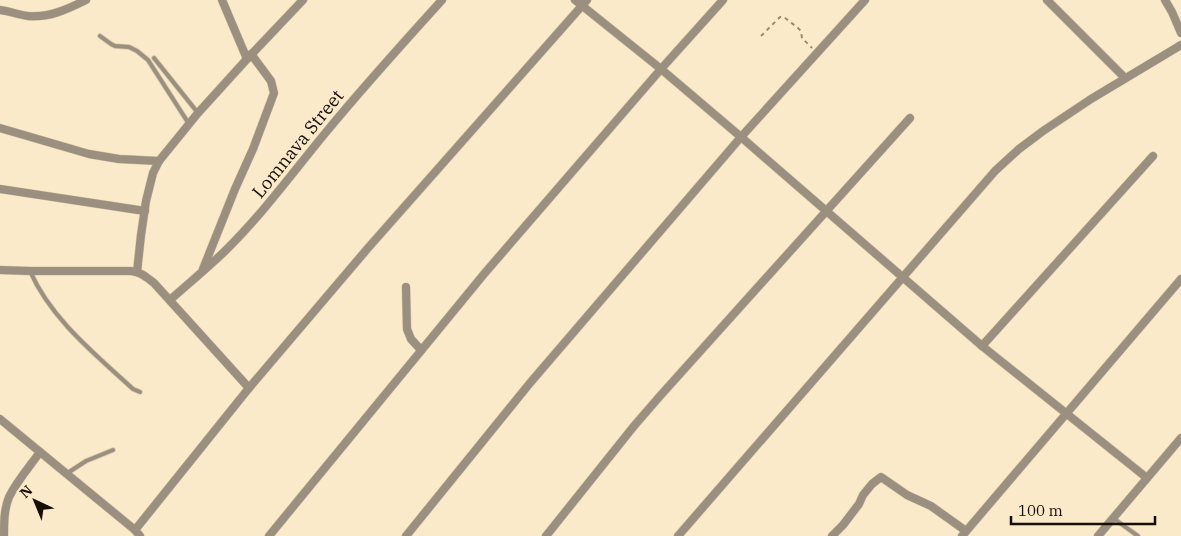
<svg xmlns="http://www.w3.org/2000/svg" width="1181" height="536" viewBox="0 0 1181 536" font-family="'IBM Plex Serif',serif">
  <rect width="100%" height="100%" fill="#fbeac9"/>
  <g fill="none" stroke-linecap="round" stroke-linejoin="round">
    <g stroke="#d6c7aa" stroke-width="5.5">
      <g id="service">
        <polyline points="100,36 111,44 115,46 129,47 137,51 148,60 189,124"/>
        <polyline points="154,58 198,113"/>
        <path d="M 30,271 C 51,319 95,354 133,389 L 140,392"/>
        <polyline points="66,474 86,461 113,450"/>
        <polyline points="1113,518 1138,536"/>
      </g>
    </g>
    <g stroke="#d6c7aa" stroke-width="9">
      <g id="minor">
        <polyline points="222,0 247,59"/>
        <polyline points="575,0 661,69 741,137 982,346 1147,478"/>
        <polyline points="1047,0 1125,78"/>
        <polyline points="1165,0 1172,12 1181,33"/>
        <path d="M 0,10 C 9,11 19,15 28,16 C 49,18 68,9 86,0"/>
        <polyline points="0,128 17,133 89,154 119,159 159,161"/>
        <polyline points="0,189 145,211"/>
        <polyline points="203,269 235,189 253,149 274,93 271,81 251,54"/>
        <path d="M 0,270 L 30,271 L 131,271 C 141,272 146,277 154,283 L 249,388"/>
        <polyline points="137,272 141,235 146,201 153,173 159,161 198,113 247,59 303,0"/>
        <polyline points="406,287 407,329 411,339 421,350"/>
        <path d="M 170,300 C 188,284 206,269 224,252 C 262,215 293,172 327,131 C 364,86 403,43 442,0"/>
        <polyline points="982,346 1153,156"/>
        <polyline points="0,419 135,530 140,536"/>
        <polyline points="135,530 249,388 368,248 587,0"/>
        <path d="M 4,536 C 4,523 4,509 9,497 C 17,481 30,466 40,452"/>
        <polyline points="269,536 484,274 661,69 723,0"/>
        <polyline points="406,536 530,383 741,137 865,0"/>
        <polyline points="546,536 634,426 660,396 910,118"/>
        <polyline points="678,536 995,171 1019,149 1043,131 1091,99 1181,45"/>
        <polyline points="832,536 843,525 859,504 863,495 872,484 881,477 907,495 931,506 966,531"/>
        <polyline points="962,536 1181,279"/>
        <polyline points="1098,536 1181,438"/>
      </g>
    </g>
    <polyline stroke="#988c75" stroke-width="2" stroke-dasharray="4 4" stroke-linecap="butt" points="761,36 780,17 784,17 798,28 801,31 802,38 812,48"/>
    <use href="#service" stroke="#9b907f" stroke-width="4"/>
    <use href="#minor" stroke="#9b907f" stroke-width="8"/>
  </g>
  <g text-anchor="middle" stroke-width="5" stroke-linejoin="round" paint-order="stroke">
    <g font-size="18" fill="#150f05" stroke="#fbeac9">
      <text transform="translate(298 144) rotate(-51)" y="6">Lomnava Street</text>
    </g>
  </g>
  <g transform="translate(35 501) rotate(316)" stroke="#fbeac9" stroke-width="4" paint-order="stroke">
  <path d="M0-4L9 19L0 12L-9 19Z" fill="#150f05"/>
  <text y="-8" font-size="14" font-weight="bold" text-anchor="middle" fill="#150f05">N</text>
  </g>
  <path d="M1011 516v8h144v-8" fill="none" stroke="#150f05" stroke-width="2.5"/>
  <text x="1018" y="516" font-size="15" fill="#150f05" stroke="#fbeac9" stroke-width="4" paint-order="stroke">100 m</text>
</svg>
